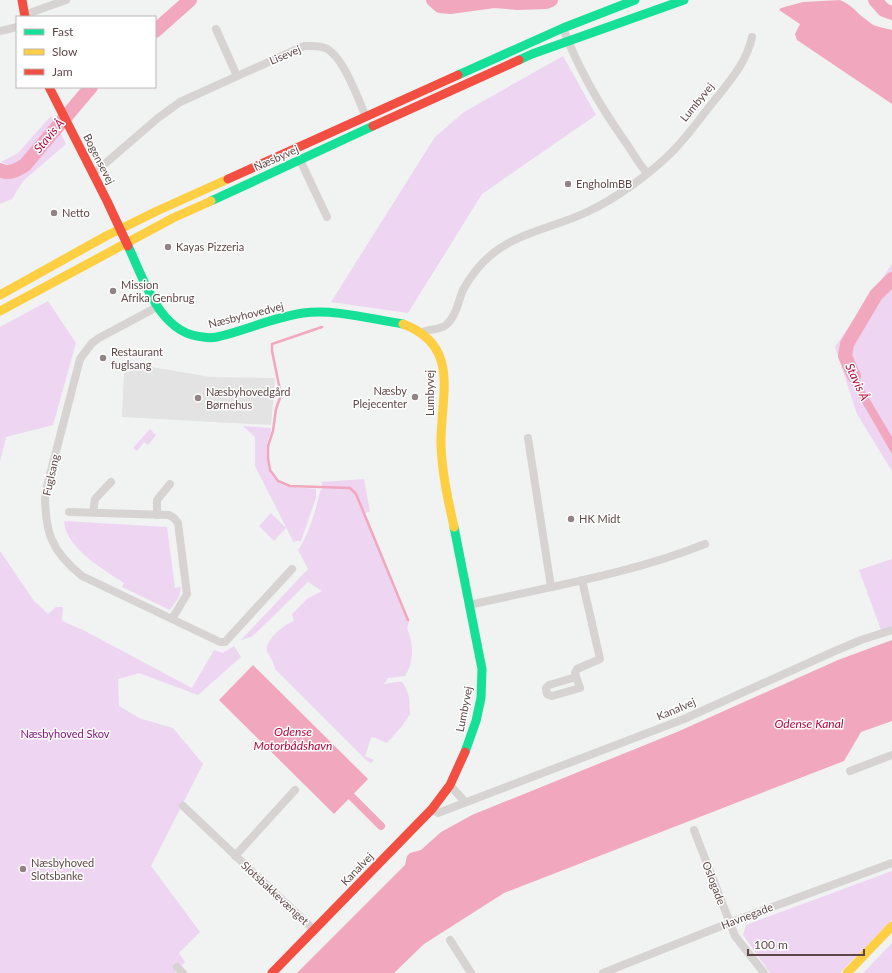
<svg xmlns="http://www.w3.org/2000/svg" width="892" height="973" viewBox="0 0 892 973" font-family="Lato,sans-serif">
  <rect width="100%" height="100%" fill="#f1f2f2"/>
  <polygon fill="#e3e3e3" points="146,366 210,377 275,378 271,425 122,417 124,373"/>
  <g fill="#eed5f2">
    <polygon points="433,0 551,0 546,2 518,3 494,1 450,7 440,6"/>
    <polygon points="563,56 596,115 482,194 408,313 331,302 435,137 464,112"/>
    <path d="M 51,116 L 55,123 C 47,132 27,163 16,165 C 11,167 6,164 1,162 L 18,153 Z"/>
    <polygon points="59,130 66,144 23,181 12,199 0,204 0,176 12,177 22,172"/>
    <polygon points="892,264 892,471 857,414 835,347"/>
    <polygon points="48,301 76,343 53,425 6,437 0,462 0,327"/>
    <path d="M 243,426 L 271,428 C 271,434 269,437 267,443 C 266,449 267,459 268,465 C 274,492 295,486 316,489 L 316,498 L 301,541 L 295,541 L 294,543 L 255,466 L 255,437 Z"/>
    <polygon points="150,429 156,435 148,445 144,442 137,451 133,448"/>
    <path d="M 364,479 L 370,512 L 364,513 L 409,621 L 407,628 C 414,644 414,662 405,676 L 388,678 L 384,684 C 390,684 396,681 402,682 L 406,688 L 409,697 L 410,714 L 402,726 L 387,743 L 373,737 L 371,738 L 365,756 L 374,760 L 371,763 L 366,760 L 275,669 C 274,660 269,657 267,651 C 265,639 285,624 294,621 L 292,614 L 307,599 L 322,591 L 308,582 L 256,633 L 251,637 L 241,640 L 308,569 L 298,550 C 308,537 317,507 320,491 L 323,488 L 321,482 Z"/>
    <polygon points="271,513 286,528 274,541 259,526"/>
    <path d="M 64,521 L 167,527 L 175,588 L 181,587 L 179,597 L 170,610 L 122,587 L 124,583 C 104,570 78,555 67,533 C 65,529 65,525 64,521 Z"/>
    <polygon points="0,551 34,601 48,614 56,607 63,607 62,621 83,630 192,688 214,650 223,653 234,646 241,657 198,695 139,673 118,679 119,706 139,718 173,728 203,764 151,866 200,932 179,953 185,962 175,973 0,973"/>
    <polygon points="892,559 892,626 881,630 859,570"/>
    <polygon points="892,871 892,920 840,973 770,973 743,935 746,925"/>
    <polygon points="892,943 892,973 863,973"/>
  </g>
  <g fill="#f1a8be">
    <path d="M 840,0 C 854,6 856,13 868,21 C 874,27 884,28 892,30 L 892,104 L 797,40 L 795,34 L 800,24 L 779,10 L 781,8 L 803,2 Z"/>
    <polygon points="842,359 851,359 863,388 892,437 892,454 852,385"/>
    <polygon points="892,640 892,721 861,732 844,761 504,893 424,944 394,973 297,973 405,865 407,856 410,853 421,850 441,832 472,815 677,732 838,660"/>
    <polygon points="253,665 368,779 334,814 219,700"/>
  </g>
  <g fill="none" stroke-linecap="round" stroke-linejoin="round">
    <polyline stroke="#f1a8be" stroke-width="2.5" points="322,327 272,344 272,351 281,395 276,409 273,431 268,446 268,458 270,470 278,481 290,486 350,488 356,494 408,620"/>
    <polyline stroke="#f1a8be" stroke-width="8" points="351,796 381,826"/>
    <g stroke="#f1a8be" stroke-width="14">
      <polyline points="433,0 440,6 450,7 494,1 518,3 546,2 551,0"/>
      <polyline points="875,0 884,10 892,13"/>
      <polyline points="155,31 190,0"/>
      <path d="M 0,170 C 9,175 17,170 25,165 L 91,87"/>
      <polyline points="854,376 845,356 847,344 876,295 892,279"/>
    </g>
    <g stroke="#d7d3d3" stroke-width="8">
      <polyline points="24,15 66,0"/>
      <path d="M 563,28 C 578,68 600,106 624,140 C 632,151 638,163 647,173"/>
      <polyline points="216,29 237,76"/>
      <polyline points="0,31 17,27"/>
      <polyline points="300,160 327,217"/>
      <path d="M 93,174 L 158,118 L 180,102 L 304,46 C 311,46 319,45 325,48 C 343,55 358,99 366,117"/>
      <path d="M 157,307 L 99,338 L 92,343 L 80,359 L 45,494 C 45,532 51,551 82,576 L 220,642 L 225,642 L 292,569"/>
      <path d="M 420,333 C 429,328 439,331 446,325 C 456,317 458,302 463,290 C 470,277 479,265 491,255 C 518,232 556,227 587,212 C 617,198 650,174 673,151 C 688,136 700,118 714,101 C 729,82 747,62 752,37"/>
      <polyline points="528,438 551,587"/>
      <polyline points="69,512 169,515 174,518 178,523 187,594 172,619"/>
      <polyline points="93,512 95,499 111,482"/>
      <polyline points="157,515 157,500 170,484"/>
      <path d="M 469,605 C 548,587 630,574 705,544"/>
      <polyline points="576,677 549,685 546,688 547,694 552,696 580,688 575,673 577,669 600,659 582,580"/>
      <polyline points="850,771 892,755"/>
      <polyline points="450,785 465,802"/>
      <polyline points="183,806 314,930"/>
      <polyline points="432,809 438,813 684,719 835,651 861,640 892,630"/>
      <polyline points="694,830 735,936 764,973"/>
      <polyline points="235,856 295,790"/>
      <polyline points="450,940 471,973"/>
      <polyline points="177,967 183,973"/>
      <polyline points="603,973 729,923 892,863"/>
    </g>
    <g stroke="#16e098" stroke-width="9">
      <polyline points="519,60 532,54 684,0"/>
      <polyline points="458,75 563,28 635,0"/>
      <polyline points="211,201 373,126"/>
      <path d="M 128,246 C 144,279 159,334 203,337 C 209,338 215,338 221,336 C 249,329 275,317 303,313 C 336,309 370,319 403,324"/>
      <polyline points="454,527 482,669 481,698 476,721 465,752"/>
    </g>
    <g stroke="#ffcf43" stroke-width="9">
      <polyline points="0,295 106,236 157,211 228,179"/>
      <polyline points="0,311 173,218 211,201"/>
      <path d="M 403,324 C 462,346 440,397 441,445 C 442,473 448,500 454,527"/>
      <polyline points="847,973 892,926"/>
    </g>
    <g stroke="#f24e42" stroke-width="9">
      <polyline points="22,0 25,17"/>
      <polyline points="49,87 107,201 128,246"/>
      <polyline points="373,126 519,60"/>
      <polyline points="228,179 458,75"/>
      <polyline points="272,973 432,809 450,785 465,752"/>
    </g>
  </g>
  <g fill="#928384" stroke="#fff" stroke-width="1.5">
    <circle cx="568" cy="184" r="4"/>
    <circle cx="54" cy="213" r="4"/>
    <circle cx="168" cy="247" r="4"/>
    <circle cx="113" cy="291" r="4"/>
    <circle cx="103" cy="358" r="4"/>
    <circle cx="415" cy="397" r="4"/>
    <circle cx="198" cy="398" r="4"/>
    <circle cx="571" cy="519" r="4"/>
    <circle cx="23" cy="869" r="4"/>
  </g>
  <g text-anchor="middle" stroke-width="3" stroke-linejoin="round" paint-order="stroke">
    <g font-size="11" fill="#5f4748" stroke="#fff">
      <text transform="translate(285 55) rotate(-23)" y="4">Lisevej</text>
      <text transform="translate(697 102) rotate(-51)" y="4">Lumbyvej</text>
      <text transform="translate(276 158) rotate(-24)" y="4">Næsbyvej</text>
      <text transform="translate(99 159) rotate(63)" y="4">Bogensevej</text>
      <text transform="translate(246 315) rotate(-14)" y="4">Næsbyhovedvej</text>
      <text transform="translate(430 393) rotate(-90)" y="4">Lumbyvej</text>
      <text transform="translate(51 475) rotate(-77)" y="4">Fuglsang</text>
      <text transform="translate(464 709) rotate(-79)" y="4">Lumbyvej</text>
      <text transform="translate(676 709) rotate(-23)" y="4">Kanalvej</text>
      <text transform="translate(357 869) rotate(-46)" y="4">Kanalvej</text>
      <text transform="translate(714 883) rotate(69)" y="4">Oslogade</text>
      <text transform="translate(275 893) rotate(43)" y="4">Slotsbakkevænget</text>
      <text transform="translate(747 916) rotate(-21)" y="4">Havnegade</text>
    </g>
    <g font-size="11" fill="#5f4748" stroke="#fff" text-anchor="start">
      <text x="576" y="188">EngholmBB</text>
      <text x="62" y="217">Netto</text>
      <text x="176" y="251">Kayas Pizzeria</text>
      <text x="121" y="289">Mission<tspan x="121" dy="13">Afrika Genbrug</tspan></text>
      <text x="111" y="356">Restaurant<tspan x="111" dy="13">fuglsang</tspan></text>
      <text x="407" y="395" text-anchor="end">Næsby<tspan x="407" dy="13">Plejecenter</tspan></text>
      <text x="206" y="396">Næsbyhovedgård<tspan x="206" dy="13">Børnehus</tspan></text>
      <text x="579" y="523">HK Midt</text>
      <text x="31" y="867">Næsbyhoved<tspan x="31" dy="13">Slotsbanke</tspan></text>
    </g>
    <g font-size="11" fill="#861385" stroke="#fff">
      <text x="65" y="738">Næsbyhoved Skov</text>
    </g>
    <g font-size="12" font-style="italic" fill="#b40537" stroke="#fff">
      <text transform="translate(49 136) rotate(-50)" y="4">Stavis Å</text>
      <text transform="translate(857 382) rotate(65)" y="4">Stavis Å</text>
      <text x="809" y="728">Odense Kanal</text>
      <text x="293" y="736">Odense<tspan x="293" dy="14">Motorbådshavn</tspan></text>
    </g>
  </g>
  <rect x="16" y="16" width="140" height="72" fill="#ffffff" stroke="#bfb5b6"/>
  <rect x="24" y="29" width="20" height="6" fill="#16e098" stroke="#bfb5b6"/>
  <text x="52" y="36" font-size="12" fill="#5f4748">Fast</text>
  <rect x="24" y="49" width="20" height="6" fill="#ffcf43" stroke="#bfb5b6"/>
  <text x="52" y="56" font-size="12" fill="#5f4748">Slow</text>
  <rect x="24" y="69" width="20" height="6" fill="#f24e42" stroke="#bfb5b6"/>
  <text x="52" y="76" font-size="12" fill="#5f4748">Jam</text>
  <path d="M748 949v6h116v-6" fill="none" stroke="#5f4748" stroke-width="2"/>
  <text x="754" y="949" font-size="12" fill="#5f4748" stroke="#ffffff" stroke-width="3" paint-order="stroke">100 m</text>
</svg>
